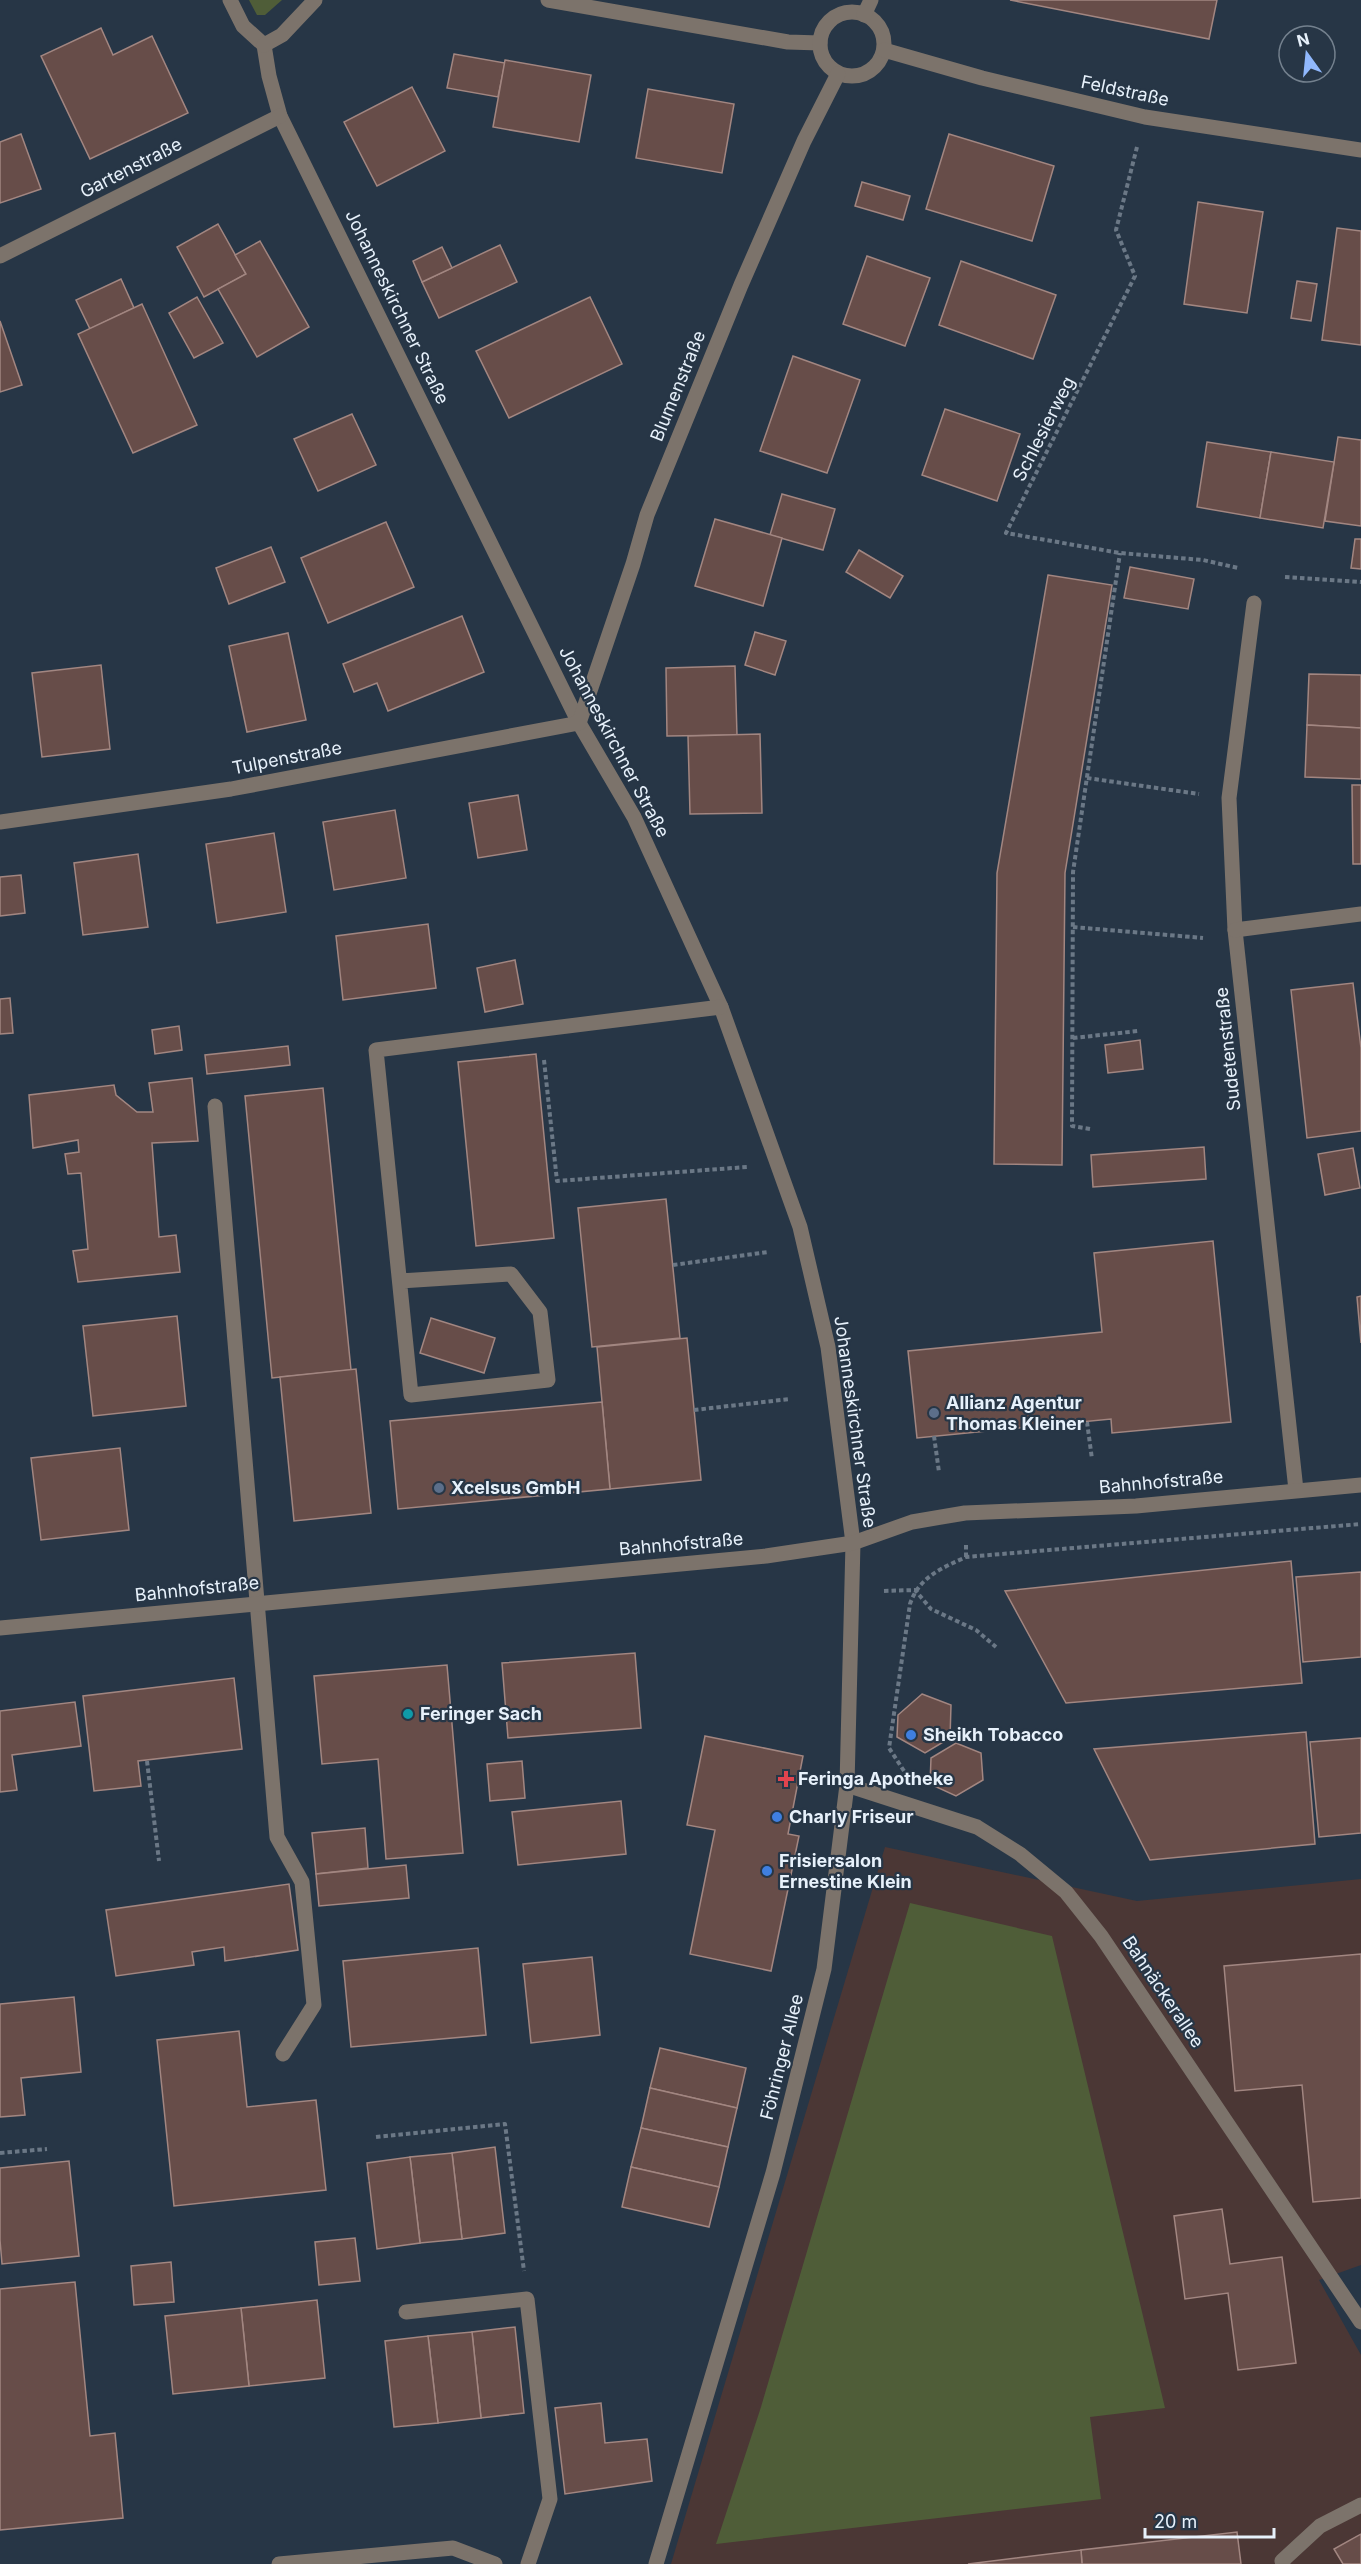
<svg xmlns="http://www.w3.org/2000/svg" width="1361" height="2564" viewBox="0 0 1361 2564" font-family="Inter,sans-serif">
  <rect width="100%" height="100%" fill="#273646"/>
  <polygon fill="#4b3735" points="885,1847 1137,1901 1361,1879 1361,2265 1319,2280 1361,2355 1361,2564 671,2564"/>
  <g fill="#4f5d38">
    <polygon points="249,0 282,0 265,15 257,15"/>
    <polygon points="910,1903 1052,1936 1165,2408 1090,2417 1101,2499 716,2544 761,2407"/>
  </g>
  <g fill="#674d49" stroke="#a28681" stroke-width="1.5">
    <polygon points="1010,0 1217,0 1209,39"/>
    <polygon points="101,28 113,55 152,36 188,113 90,159 41,56"/>
    <polygon points="454,54 505,63 498,97 447,88"/>
    <polygon points="505,60 591,75 579,142 493,127"/>
    <polygon points="412,87 445,151 377,186 344,122"/>
    <polygon points="648,89 734,104 722,173 636,158"/>
    <polygon points="21,134 41,189 0,203 0,142"/>
    <polygon points="949,134 1054,166 1032,241 926,209"/>
    <polygon points="862,182 910,196 903,220 855,206"/>
    <polygon points="1198,202 1263,212 1247,313 1184,304"/>
    <polygon points="218,224 246,274 204,297 177,247"/>
    <polygon points="1337,228 1361,231 1361,345 1322,340"/>
    <polygon points="260,241 309,327 257,357 218,289 246,274 235,255"/>
    <polygon points="500,245 517,282 439,318 422,282"/>
    <polygon points="442,247 452,268 422,282 413,261"/>
    <polygon points="867,256 930,278 905,346 843,324"/>
    <polygon points="961,261 1056,295 1033,359 939,325"/>
    <polygon points="121,279 134,308 90,329 76,300"/>
    <polygon points="1297,281 1317,284 1311,321 1291,318"/>
    <polygon points="197,297 223,343 194,358 169,313"/>
    <polygon points="590,297 622,364 509,418 476,351"/>
    <polygon points="142,304 197,425 133,453 78,334"/>
    <polygon points="0,321 22,385 0,392"/>
    <polygon points="793,356 860,380 827,473 760,451"/>
    <polygon points="945,409 1020,434 997,501 922,475"/>
    <polygon points="352,414 376,465 318,491 294,439"/>
    <polygon points="1338,437 1361,440 1361,526 1325,521"/>
    <polygon points="1207,442 1271,452 1260,518 1197,507"/>
    <polygon points="1271,452 1334,462 1323,528 1260,518"/>
    <polygon points="782,494 835,509 823,550 770,535"/>
    <polygon points="715,519 782,538 763,606 695,586"/>
    <polygon points="386,522 414,587 328,623 301,558"/>
    <polygon points="1355,539 1361,539 1361,569 1351,568"/>
    <polygon points="271,547 285,582 229,604 216,568"/>
    <polygon points="859,550 903,576 890,598 846,572"/>
    <polygon points="1130,567 1194,579 1188,609 1124,598"/>
    <polygon points="1048,575 1112,585 1065,873 1062,1165 994,1164 997,873"/>
    <polygon points="462,616 484,672 388,711 377,683 354,692 343,664"/>
    <polygon points="755,632 786,641 775,675 745,665"/>
    <polygon points="288,633 306,720 247,732 229,646"/>
    <polygon points="101,665 110,749 42,757 32,673"/>
    <polygon points="735,666 737,735 667,736 666,668"/>
    <polygon points="1309,674 1361,675 1361,728 1307,725"/>
    <polygon points="1307,725 1361,728 1361,779 1305,777"/>
    <polygon points="760,734 762,813 690,814 688,736"/>
    <polygon points="1352,785 1361,785 1361,864 1353,864"/>
    <polygon points="518,795 527,850 478,858 469,803"/>
    <polygon points="395,810 406,878 334,890 323,822"/>
    <polygon points="274,833 286,912 217,923 206,844"/>
    <polygon points="138,854 148,927 83,935 74,863"/>
    <polygon points="21,875 25,913 0,916 0,877"/>
    <polygon points="428,924 436,988 343,1000 336,936"/>
    <polygon points="515,960 523,1004 485,1012 477,968"/>
    <polygon points="1353,983 1361,1048 1361,1131 1307,1138 1291,990"/>
    <polygon points="10,998 13,1033 0,1034 0,999"/>
    <polygon points="179,1026 182,1050 155,1054 152,1030"/>
    <polygon points="1140,1040 1143,1069 1108,1073 1105,1045"/>
    <polygon points="288,1046 290,1065 207,1074 205,1055"/>
    <polygon points="536,1054 554,1238 476,1246 458,1062"/>
    <polygon points="192,1078 198,1141 152,1143 159,1237 176,1235 180,1272 78,1282 73,1251 88,1249 81,1173 68,1174 65,1154 79,1152 78,1140 33,1148 29,1095 114,1085 116,1095 137,1112 153,1112 149,1083"/>
    <polygon points="323,1088 351,1370 272,1378 245,1096"/>
    <polygon points="1204,1147 1206,1179 1093,1187 1091,1155"/>
    <polygon points="1353,1148 1360,1188 1325,1195 1318,1154"/>
    <polygon points="666,1199 680,1338 592,1347 578,1208"/>
    <polygon points="1213,1241 1231,1422 1112,1433 1111,1419 917,1438 908,1351 1102,1332 1094,1253"/>
    <polygon points="1361,1296 1361,1343 1357,1297"/>
    <polygon points="177,1316 186,1406 93,1416 83,1326"/>
    <polygon points="431,1318 495,1338 484,1373 420,1353"/>
    <polygon points="687,1338 701,1480 610,1489 597,1347"/>
    <polygon points="356,1369 371,1513 294,1521 280,1377"/>
    <polygon points="602,1402 610,1489 398,1509 390,1421"/>
    <polygon points="120,1448 129,1530 41,1540 31,1458"/>
    <polygon points="1291,1561 1302,1683 1066,1703 1005,1591"/>
    <polygon points="1361,1572 1361,1657 1303,1662 1296,1577"/>
    <polygon points="635,1653 641,1728 508,1738 502,1663"/>
    <polygon points="447,1665 463,1853 386,1859 378,1759 322,1764 314,1676"/>
    <polygon points="234,1678 242,1749 138,1761 141,1786 94,1791 83,1696"/>
    <polygon points="922,1694 951,1705 950,1738 925,1753 897,1737 898,1715"/>
    <polygon points="75,1702 81,1746 12,1755 17,1790 0,1792 0,1711"/>
    <polygon points="1306,1732 1315,1844 1150,1860 1094,1749"/>
    <polygon points="705,1736 803,1756 788,1834 799,1836 771,1971 690,1954 715,1830 687,1825"/>
    <polygon points="1361,1738 1361,1833 1319,1837 1310,1742"/>
    <polygon points="956,1743 981,1753 983,1780 956,1796 930,1784 931,1758"/>
    <polygon points="522,1761 525,1798 490,1801 487,1764"/>
    <polygon points="621,1801 626,1854 518,1865 512,1812"/>
    <polygon points="365,1828 368,1868 316,1874 312,1833"/>
    <polygon points="406,1865 409,1898 319,1906 316,1874"/>
    <polygon points="289,1884 298,1950 225,1961 224,1947 192,1952 194,1965 116,1976 106,1910"/>
    <polygon points="478,1948 486,2035 351,2047 343,1961"/>
    <polygon points="1361,1954 1361,2198 1313,2202 1302,2085 1235,2091 1224,1966"/>
    <polygon points="592,1957 600,2035 531,2043 523,1964"/>
    <polygon points="74,1997 81,2072 21,2078 25,2115 0,2117 0,2004"/>
    <polygon points="239,2031 247,2107 316,2100 326,2190 174,2206 157,2040"/>
    <polygon points="660,2048 746,2068 737,2108 650,2088"/>
    <polygon points="650,2088 737,2108 728,2147 641,2128"/>
    <polygon points="641,2128 728,2147 719,2187 631,2167"/>
    <polygon points="495,2147 505,2233 462,2239 452,2153"/>
    <polygon points="452,2153 462,2239 420,2243 410,2157"/>
    <polygon points="410,2157 420,2243 377,2249 367,2163"/>
    <polygon points="69,2161 79,2256 2,2264 0,2240 0,2168"/>
    <polygon points="631,2167 719,2187 709,2227 622,2207"/>
    <polygon points="1222,2209 1230,2264 1282,2257 1296,2363 1238,2370 1228,2293 1185,2299 1174,2216"/>
    <polygon points="355,2238 360,2281 319,2285 315,2242"/>
    <polygon points="171,2262 174,2302 134,2305 131,2266"/>
    <polygon points="75,2282 90,2436 115,2433 123,2518 0,2530 0,2289"/>
    <polygon points="317,2300 325,2378 249,2386 241,2308"/>
    <polygon points="241,2308 249,2386 173,2394 165,2316"/>
    <polygon points="515,2327 524,2413 481,2418 472,2332"/>
    <polygon points="472,2332 481,2418 438,2423 428,2336"/>
    <polygon points="428,2336 438,2423 394,2427 385,2341"/>
    <polygon points="601,2403 605,2443 647,2439 652,2481 565,2494 555,2408"/>
    <polygon points="1237,2532 1241,2564 1082,2564 1081,2550"/>
    <polygon points="1361,2534 1361,2564 1343,2564 1334,2549"/>
    <polygon points="1081,2550 1082,2564 968,2564"/>
  </g>
  <g fill="none" stroke-linecap="round" stroke-linejoin="round">
    <g stroke="#6b7886" stroke-width="4" stroke-dasharray="4.5 3" stroke-linecap="butt">
      <polyline points="1137,147 1116,230 1135,276 1006,533 1120,553 1203,560 1238,568"/>
      <polyline points="1285,577 1361,582"/>
      <polyline points="1087,778 1199,794"/>
      <polyline points="1073,927 1203,938"/>
      <polyline points="1073,1038 1138,1031"/>
      <polyline points="544,1060 557,1181 747,1167"/>
      <polyline points="1090,1129 1072,1126 1073,872 1120,553"/>
      <polyline points="673,1265 768,1252"/>
      <polyline points="694,1410 790,1399"/>
      <polyline points="1087,1422 1092,1459"/>
      <polyline points="934,1436 939,1472"/>
      <polyline points="966,1557 966,1542"/>
      <polyline points="884,1591 915,1590 931,1609 976,1630 996,1647"/>
      <polyline points="147,1761 159,1861"/>
      <path d="M 904,1771 L 889,1748 L 910,1604 C 919,1577 942,1568 966,1557 L 1361,1524"/>
      <polyline points="376,2137 505,2124 524,2271"/>
      <polyline points="0,2153 47,2149"/>
    </g>
    <g stroke="#7c736b" stroke-width="15">
      <polyline points="215,1106 277,1837 302,1882 314,2005 283,2054"/>
      <polyline points="406,2312 527,2299 550,2499 528,2564"/>
      <polyline points="1283,2564 1282,2561 1320,2526 1361,2505"/>
    </g>
    <g stroke="#7c736b" stroke-width="15">
      <polyline points="230,0 243,26 264,45 269,76 280,116 579,723 634,817 721,1007 800,1227 828,1347 853,1543 847,1785 824,1969 773,2173 656,2564"/>
      <polyline points="548,0 788,42 820,43"/>
      <circle cx="852" cy="44" r="32"/>
      <polyline points="864,15 871,0"/>
      <polyline points="264,45 282,35 315,0"/>
      <polyline points="884,50 982,78 1145,117 1361,150"/>
      <polyline points="0,256 280,116"/>
      <polyline points="1254,603 1229,798 1235,930 1296,1490"/>
      <polyline points="0,822 231,789 579,723 633,564 647,515 741,285 804,141 838,74"/>
      <polyline points="1235,930 1361,914"/>
      <polyline points="400,1281 511,1274 540,1312 548,1380 411,1395 376,1050 721,1007"/>
      <polyline points="0,1628 766,1556 853,1543 912,1522 965,1513 1136,1506 1361,1485"/>
      <polyline points="847,1785 977,1827 1020,1854 1066,1892 1101,1936 1361,2322"/>
      <polyline points="279,2564 453,2548 495,2564"/>
    </g>
  </g>
  <g fill="#5c6f8a" stroke="#273646" stroke-width="2">
    <circle cx="934" cy="1413" r="6"/>
    <circle cx="439" cy="1488" r="6"/>
  </g>
  <circle fill="#0f9aa8" stroke="#273646" stroke-width="2" cx="408" cy="1714" r="6"/>
  <g fill="#3f7fe0" stroke="#273646" stroke-width="2">
    <circle cx="911" cy="1735" r="6"/>
    <circle cx="777" cy="1817" r="6"/>
    <circle cx="767" cy="1871" r="6"/>
  </g>
  <path fill="#e0444e" stroke="#273646" stroke-width="2" d="M783 1770h6v6h6v6h-6v6h-6v-6h-6v-6h6z"/>
  <g text-anchor="middle" stroke-width="4.5" stroke-linejoin="round" paint-order="stroke">
    <g font-size="18" fill="#e7f1fb" stroke="#273646">
      <text transform="translate(1125 91) rotate(12)" y="6">Feldstraße</text>
      <text transform="translate(131 168) rotate(-27)" y="6">Gartenstraße</text>
      <text transform="translate(397 307) rotate(64)" y="6">Johanneskirchner Straße</text>
      <text transform="translate(678 386) rotate(-68)" y="6">Blumenstraße</text>
      <text transform="translate(1044 429) rotate(-63)" y="6">Schlesierweg</text>
      <text transform="translate(614 742) rotate(62)" y="6">Johanneskirchner Straße</text>
      <text transform="translate(287 758) rotate(-11)" y="6">Tulpenstraße</text>
      <text transform="translate(1228 1049) rotate(-96)" y="6">Sudetenstraße</text>
      <text transform="translate(855 1422) rotate(82)" y="6">Johanneskirchner Straße</text>
      <text transform="translate(1161 1482) rotate(-5)" y="6">Bahnhofstraße</text>
      <text transform="translate(681 1544) rotate(-5)" y="6">Bahnhofstraße</text>
      <text transform="translate(197 1589) rotate(-6)" y="6">Bahnhofstraße</text>
      <text transform="translate(1163 1992) rotate(56)" y="6">Bahnäckerallee</text>
      <text transform="translate(782 2057) rotate(-76)" y="6">Föhringer Allee</text>
    </g>
    <g font-size="18" font-weight="bold" fill="#e7f1fb" stroke="#273646" text-anchor="start">
      <text x="946" y="1409">Allianz Agentur<tspan x="946" dy="21">Thomas Kleiner</tspan></text>
      <text x="451" y="1494">Xcelsus GmbH</text>
      <text x="420" y="1720">Feringer Sach</text>
      <text x="923" y="1741">Sheikh Tobacco</text>
      <text x="798" y="1785">Feringa Apotheke</text>
      <text x="789" y="1823">Charly Friseur</text>
      <text x="779" y="1867">Frisiersalon<tspan x="779" dy="21">Ernestine Klein</tspan></text>
    </g>
  </g>
  <g transform="translate(1307 54) rotate(345)"><circle r="28" fill="#273646" stroke="#74818e" stroke-width="1.5"/>
  <path d="M0-4.5L10 22L0 15L-10 22Z" fill="#90b8fd"/>
  <text y="-9" font-size="16" font-weight="bold" text-anchor="middle" fill="#e7f1fb">N</text>
  </g>
  <path d="M1145 2528v9h129v-9" fill="none" stroke="#e7f1fb" stroke-width="3"/>
  <text x="1154" y="2528" font-size="18" fill="#e7f1fb" stroke="#273646" stroke-width="4.5" paint-order="stroke">20 m</text>
</svg>
